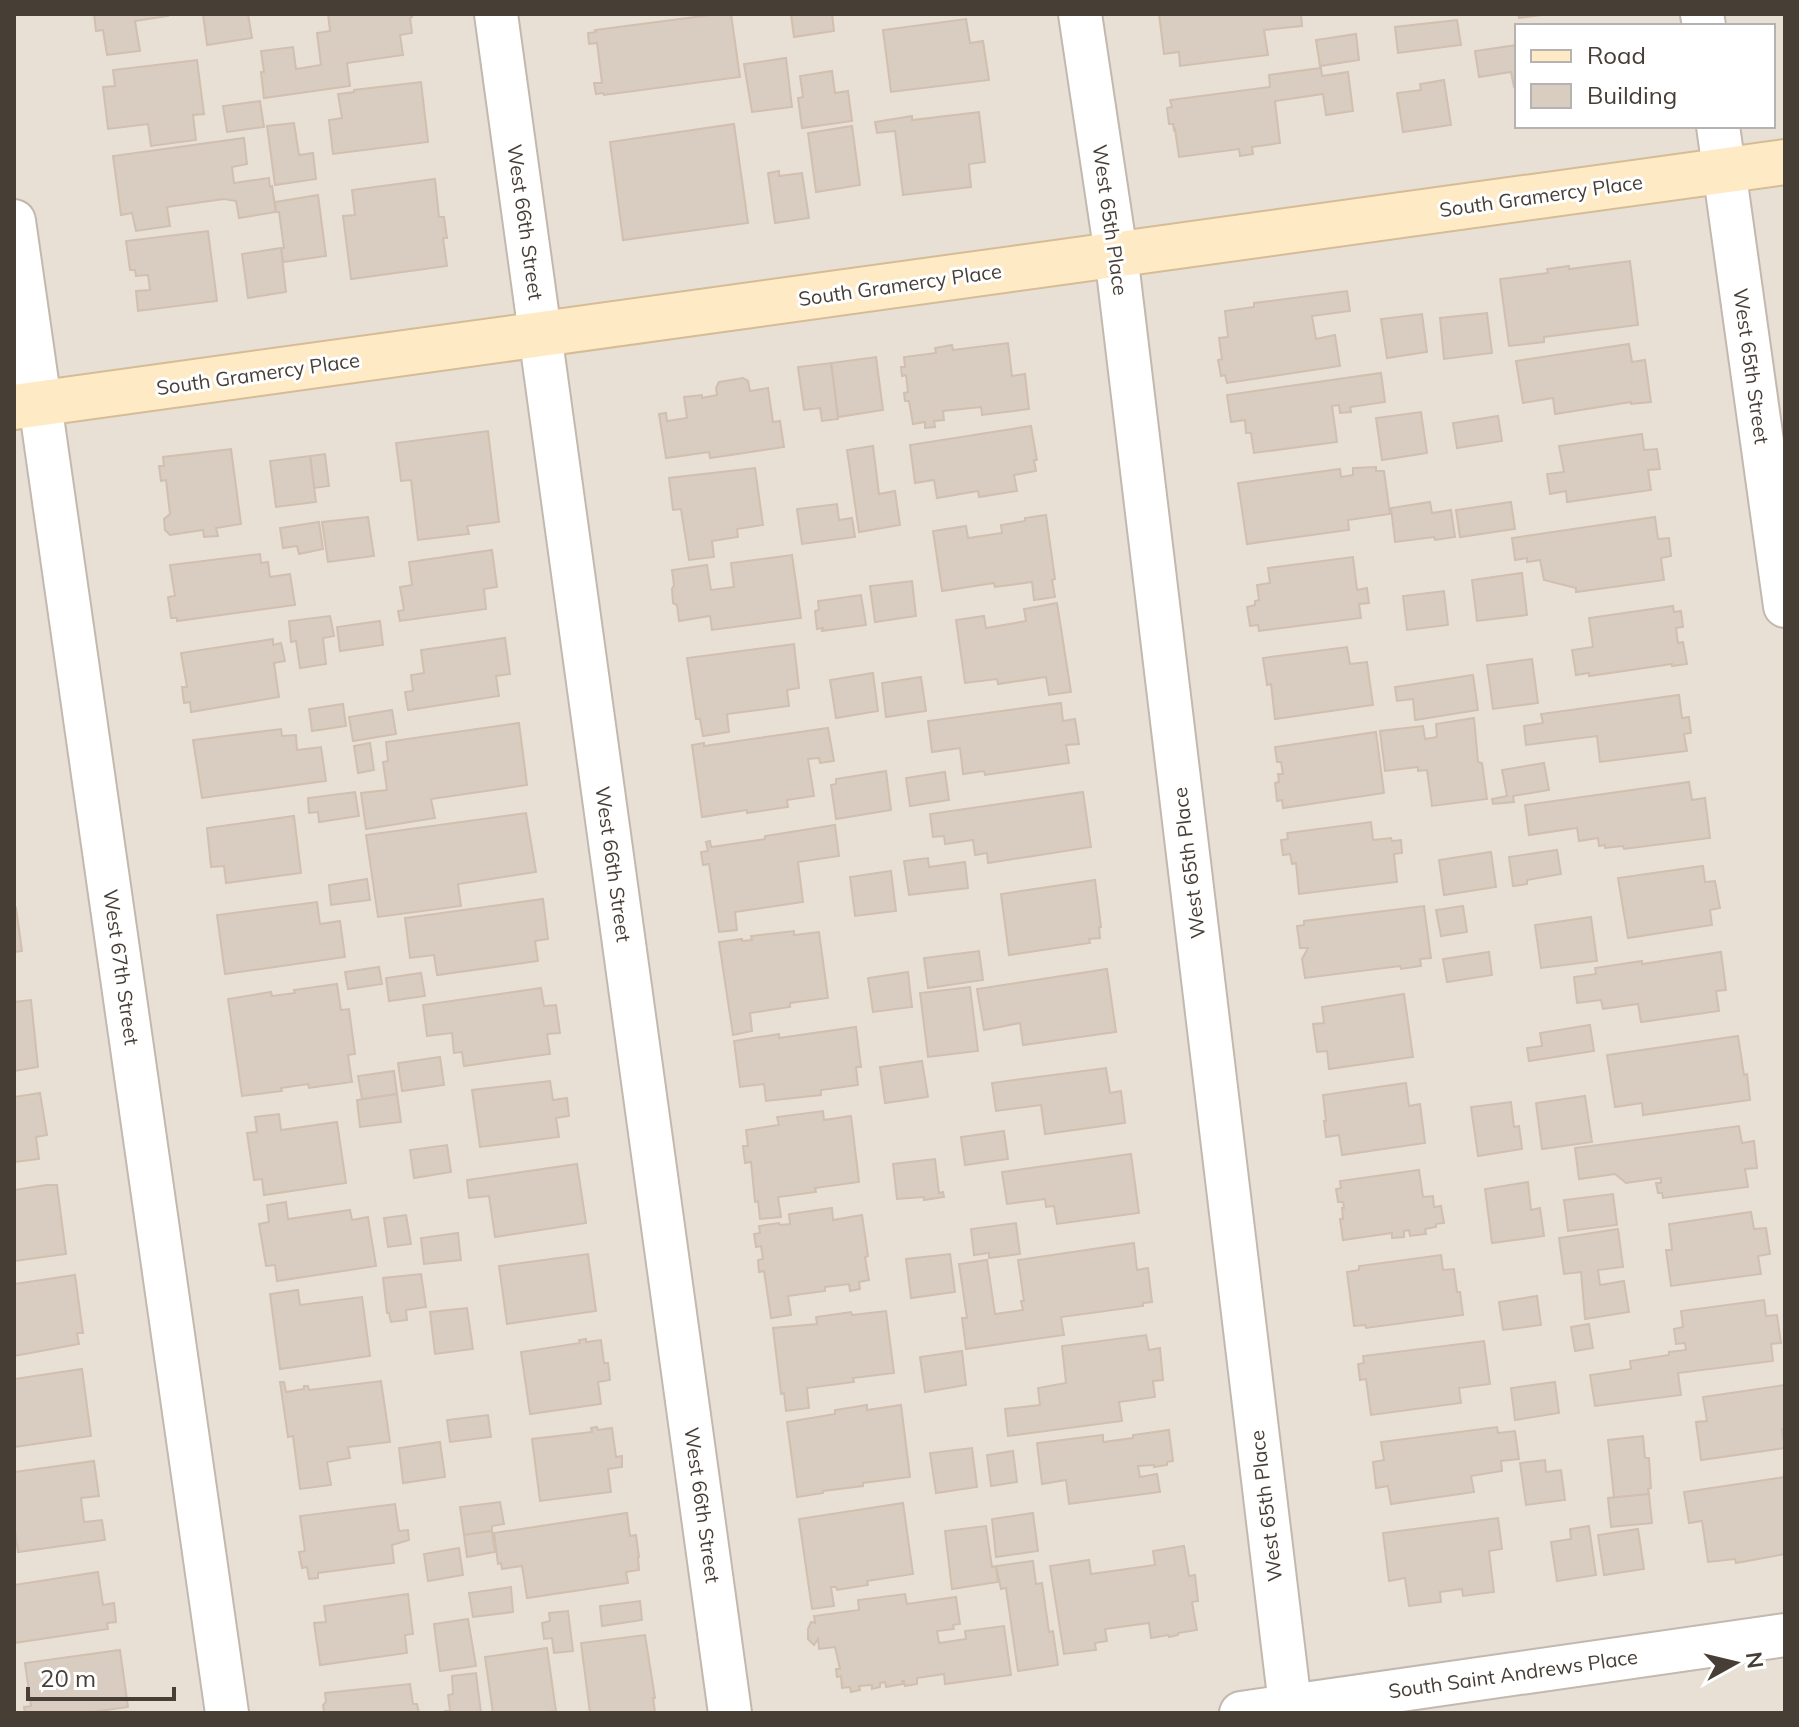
<svg xmlns="http://www.w3.org/2000/svg" width="1799" height="1727" viewBox="0 0 1799 1727" font-family="Mulish,sans-serif">
  <rect width="100%" height="100%" fill="#f4eee7"/>
  <path fill="#e8e0d5" fill-rule="evenodd" d="M 14,14 L 1785,14 L 1785,1713 L 14,1713 ZM 1517,26 L 1773,26 L 1773,126 L 1517,126 Z"/>
  <g fill="#d9ccc0" stroke="#d1bfb0" stroke-width="2">
    <polygon points="94,14 168,14 168,16 135,21 140,51 107,55 103,30 96,31"/>
    <polygon points="203,14 248,14 252,38 207,45"/>
    <polygon points="328,14 412,14 412,17 410,18 412,33 400,35 403,55 347,63 350,86 264,98 261,72 264,72 261,51 293,47 296,69 321,65 317,33 330,31"/>
    <polygon points="718,14 731,14 740,77 604,95 603,93 596,94 594,83 602,83 597,43 589,44 588,33 596,32 595,30"/>
    <polygon points="791,14 832,14 834,31 794,37"/>
    <polygon points="1159,14 1301,14 1302,26 1264,30 1268,55 1180,66 1179,52 1164,54"/>
    <polygon points="1518,14 1549,14 1519,18"/>
    <polygon points="966,19 970,43 983,41 989,80 891,92 883,30"/>
    <polygon points="1457,20 1461,45 1398,53 1395,27"/>
    <polygon points="1356,34 1359,60 1320,66 1316,40"/>
    <polygon points="1517,45 1517,87 1514,87 1511,72 1479,77 1475,51"/>
    <polygon points="786,58 792,107 752,112 744,64"/>
    <polygon points="197,60 204,114 193,115 196,140 151,146 148,124 108,129 103,87 115,86 113,70"/>
    <polygon points="1321,68 1322,76 1348,72 1353,111 1326,115 1323,94 1275,101 1280,143 1252,147 1253,154 1240,156 1239,149 1179,157 1175,129 1174,130 1173,124 1169,124 1167,108 1172,107 1170,100 1270,87 1269,75"/>
    <polygon points="832,71 835,93 848,91 852,121 802,128 798,98 803,97 800,76"/>
    <polygon points="1444,80 1451,125 1403,132 1397,93 1421,90 1420,84"/>
    <polygon points="421,82 428,142 333,154 329,120 342,118 338,94 354,92 354,90"/>
    <polygon points="260,101 264,127 227,132 223,106"/>
    <polygon points="979,112 985,162 969,164 971,187 903,195 895,131 877,133 875,122 912,116 912,120"/>
    <polygon points="294,123 299,155 313,153 316,179 275,185 267,126"/>
    <polygon points="734,124 748,223 623,240 610,142"/>
    <polygon points="852,126 860,185 816,192 808,133"/>
    <polygon points="244,138 247,164 232,167 234,183 269,178 270,187 272,186 276,212 239,218 236,201 224,199 167,207 170,226 136,231 132,213 121,215 113,156"/>
    <polygon points="779,171 779,176 802,173 809,218 775,223 768,173"/>
    <polygon points="435,179 439,217 444,217 447,238 443,238 447,266 351,279 343,216 355,215 352,190"/>
    <polygon points="318,195 326,256 283,262 281,248 284,248 279,212 276,212 275,202"/>
    <polygon points="208,231 217,301 138,311 136,291 150,290 148,275 136,276 135,270 130,270 126,241"/>
    <polygon points="281,248 286,292 248,298 242,254"/>
    <polygon points="1630,261 1638,325 1544,337 1544,342 1509,346 1500,279 1548,273 1547,269 1569,266 1569,269"/>
    <polygon points="1347,291 1350,311 1312,316 1316,339 1335,335 1340,366 1227,383 1225,375 1221,376 1218,360 1222,359 1219,338 1228,337 1225,311 1254,307 1254,303"/>
    <polygon points="1487,313 1492,353 1444,359 1440,318"/>
    <polygon points="1422,314 1427,352 1387,358 1381,319"/>
    <polygon points="1008,343 1012,376 1025,374 1029,409 982,415 981,407 943,411 944,420 934,421 935,427 925,428 925,422 913,424 909,401 905,401 904,393 908,392 906,375 902,376 901,367 905,367 904,357 936,353 935,348 952,345 953,350"/>
    <polygon points="1629,344 1632,362 1645,360 1651,402 1631,404 1631,402 1555,414 1553,398 1523,403 1516,361"/>
    <polygon points="876,357 883,410 838,417 831,363"/>
    <polygon points="831,363 838,419 822,421 820,408 804,410 798,367"/>
    <polygon points="1381,373 1385,402 1350,407 1351,412 1340,413 1339,405 1332,406 1337,442 1254,453 1251,433 1246,433 1245,420 1231,422 1227,395"/>
    <polygon points="743,378 748,381 750,391 768,388 773,422 780,421 784,447 710,458 709,452 666,458 659,414 666,413 667,421 687,418 684,397 702,395 702,398 717,395 716,388 719,382"/>
    <polygon points="1421,412 1427,453 1382,460 1376,418"/>
    <polygon points="1498,416 1502,441 1457,448 1453,423"/>
    <polygon points="1031,426 1037,460 1034,460 1036,471 1014,475 1017,491 979,497 978,491 937,498 934,480 915,483 910,445"/>
    <polygon points="488,431 499,522 467,526 469,534 418,540 411,480 401,481 396,443"/>
    <polygon points="1642,434 1644,450 1657,449 1660,469 1648,470 1651,490 1567,502 1566,491 1550,494 1547,474 1564,472 1559,446"/>
    <polygon points="873,446 879,494 895,491 900,525 859,532 847,450"/>
    <polygon points="231,449 241,524 216,528 218,536 204,537 203,530 170,535 165,530 164,519 170,514 166,480 161,481 159,466 164,466 163,457"/>
    <polygon points="325,454 329,486 314,488 310,456"/>
    <polygon points="310,456 316,502 276,507 270,461"/>
    <polygon points="1376,467 1376,471 1384,471 1390,514 1348,520 1349,530 1247,544 1238,483 1340,469 1341,477 1353,475 1353,468"/>
    <polygon points="755,468 763,525 737,529 738,537 712,541 714,557 689,560 681,509 673,510 669,478"/>
    <polygon points="1430,502 1432,513 1451,510 1455,537 1435,540 1434,537 1395,542 1391,508"/>
    <polygon points="1511,502 1515,529 1460,537 1456,510"/>
    <polygon points="837,504 839,520 852,518 855,537 802,544 797,509"/>
    <polygon points="1046,515 1055,579 1052,580 1055,597 1034,600 1032,582 995,587 994,583 942,591 933,531 966,526 968,538 1002,533 1001,525 1025,521 1025,518"/>
    <polygon points="368,517 374,556 328,562 322,522"/>
    <polygon points="1655,517 1658,539 1669,538 1671,556 1661,558 1664,580 1576,592 1576,588 1544,580 1540,560 1527,562 1527,558 1515,560 1512,538"/>
    <polygon points="319,522 323,549 299,554 297,546 283,548 280,528"/>
    <polygon points="492,550 497,587 484,589 486,609 400,621 398,611 404,610 400,587 412,585 409,562"/>
    <polygon points="260,554 261,563 268,562 270,577 290,574 295,605 177,621 177,618 171,618 168,597 175,596 170,565"/>
    <polygon points="792,555 801,618 712,630 710,616 679,621 677,605 673,603 672,589 674,585 672,570 707,565 711,590 734,587 731,563"/>
    <polygon points="1353,557 1357,590 1367,588 1369,603 1359,604 1361,618 1259,631 1258,625 1250,626 1247,607 1255,605 1255,601 1259,600 1257,585 1270,583 1268,568"/>
    <polygon points="1522,573 1527,615 1477,621 1472,580"/>
    <polygon points="912,581 916,616 875,622 870,586"/>
    <polygon points="1444,591 1448,625 1407,630 1403,596"/>
    <polygon points="861,595 866,625 822,631 823,628 817,629 815,611 819,610 818,601"/>
    <polygon points="1057,603 1071,692 1049,695 1046,677 998,684 997,679 965,683 956,620 984,616 986,628 1026,621 1024,609"/>
    <polygon points="1673,606 1674,612 1681,611 1683,627 1676,628 1678,643 1683,642 1687,664 1672,666 1672,664 1589,676 1589,673 1576,675 1572,650 1593,647 1589,618"/>
    <polygon points="330,616 334,636 323,638 326,664 300,668 296,641 291,642 289,621"/>
    <polygon points="380,621 383,645 340,651 337,627"/>
    <polygon points="505,638 510,674 496,676 499,696 408,710 405,692 413,691 411,675 424,673 421,650"/>
    <polygon points="273,639 273,645 281,643 285,661 274,663 279,697 191,712 190,702 184,703 182,687 187,687 181,653"/>
    <polygon points="794,644 799,688 787,690 789,706 727,714 729,732 703,736 700,719 696,719 687,658"/>
    <polygon points="1347,647 1350,664 1367,662 1373,705 1275,719 1271,684 1267,685 1263,658"/>
    <polygon points="1532,659 1538,703 1493,709 1487,665"/>
    <polygon points="873,673 878,711 836,718 830,680"/>
    <polygon points="1473,675 1478,710 1415,720 1413,699 1397,701 1395,687"/>
    <polygon points="921,677 926,711 886,717 882,683"/>
    <polygon points="1679,695 1682,718 1689,717 1691,733 1684,734 1687,751 1600,762 1597,736 1526,745 1524,726 1543,723 1541,714"/>
    <polygon points="1061,703 1063,721 1075,719 1079,744 1066,745 1069,763 985,775 984,771 963,774 960,748 932,752 928,721"/>
    <polygon points="343,704 346,726 312,731 309,709"/>
    <polygon points="392,710 396,734 353,741 349,717"/>
    <polygon points="1474,718 1478,762 1482,763 1487,799 1432,806 1427,770 1418,771 1418,767 1385,771 1380,731 1423,726 1425,739 1437,737 1436,724"/>
    <polygon points="519,723 527,785 431,799 435,818 366,829 361,793 387,790 383,762 388,761 386,742"/>
    <polygon points="828,728 834,761 820,763 819,758 808,759 814,796 787,800 788,807 747,813 747,810 702,817 692,745 704,743 704,746"/>
    <polygon points="281,729 282,736 296,735 297,750 321,747 326,781 202,798 193,740"/>
    <polygon points="1376,732 1384,793 1283,808 1282,800 1277,801 1275,783 1279,782 1278,774 1283,774 1281,762 1277,762 1275,747"/>
    <polygon points="370,743 374,770 358,773 354,746"/>
    <polygon points="1544,763 1549,790 1513,796 1514,802 1493,804 1492,799 1507,796 1502,770"/>
    <polygon points="886,771 891,810 836,819 831,785 836,784 836,779"/>
    <polygon points="945,772 949,800 910,806 906,778"/>
    <polygon points="1689,782 1692,800 1705,798 1710,838 1624,849 1623,846 1605,848 1605,845 1599,846 1598,838 1579,841 1577,828 1529,835 1525,805"/>
    <polygon points="355,792 359,816 319,822 318,812 309,813 308,798"/>
    <polygon points="1083,792 1091,847 988,863 987,853 975,855 973,840 945,844 944,836 933,837 930,814"/>
    <polygon points="526,813 536,872 458,884 461,906 378,917 366,835"/>
    <polygon points="294,816 301,873 226,883 224,866 211,867 207,828"/>
    <polygon points="1371,822 1373,840 1391,838 1392,841 1401,840 1402,853 1394,854 1397,882 1299,894 1296,863 1292,864 1290,854 1283,855 1281,840 1288,839 1287,833"/>
    <polygon points="835,825 839,856 798,862 803,902 735,912 737,930 719,932 709,864 703,865 701,852 708,851 706,842 710,841 711,847 765,839 765,836"/>
    <polygon points="1557,850 1561,874 1527,880 1527,884 1513,886 1509,857"/>
    <polygon points="1491,852 1496,887 1444,895 1439,860"/>
    <polygon points="928,858 929,867 965,862 968,888 909,895 904,861"/>
    <polygon points="1703,866 1705,882 1715,881 1720,908 1710,910 1712,925 1628,938 1618,878"/>
    <polygon points="891,871 896,911 855,916 850,877"/>
    <polygon points="367,879 370,900 331,905 329,885"/>
    <polygon points="1095,880 1101,927 1099,927 1100,938 1089,939 1090,943 1009,955 1001,894"/>
    <polygon points="543,899 548,939 535,941 538,961 437,975 434,955 410,958 405,918"/>
    <polygon points="317,902 320,924 340,921 345,957 225,974 217,915"/>
    <polygon points="1424,906 1431,958 1420,959 1421,966 1401,969 1400,966 1305,978 1302,959 1308,948 1300,948 1297,926 1304,925 1304,921"/>
    <polygon points="1463,906 1467,932 1441,936 1436,910"/>
    <polygon points="16,908 22,951 14,952 14,909"/>
    <polygon points="1591,917 1597,961 1541,968 1535,925"/>
    <polygon points="794,931 794,935 819,932 828,998 790,1003 790,1007 750,1013 752,1031 733,1035 719,942 742,939 742,941 752,940 751,936"/>
    <polygon points="979,951 983,980 928,988 924,958"/>
    <polygon points="1489,952 1492,975 1447,982 1443,959"/>
    <polygon points="1721,952 1726,990 1716,991 1719,1011 1641,1022 1638,1004 1603,1009 1601,1000 1577,1003 1574,977 1596,974 1595,968 1642,961 1642,964"/>
    <polygon points="379,967 382,984 348,989 345,972"/>
    <polygon points="1107,969 1116,1032 1023,1045 1020,1023 984,1030 977,989"/>
    <polygon points="908,972 912,1007 873,1012 868,978"/>
    <polygon points="421,973 425,996 389,1001 386,978"/>
    <polygon points="337,984 341,1010 349,1009 355,1054 348,1055 352,1082 309,1088 308,1084 281,1088 282,1091 242,1096 228,999 271,992 272,996 295,993 294,990"/>
    <polygon points="970,987 978,1051 928,1057 920,993"/>
    <polygon points="541,988 544,1006 556,1005 560,1033 547,1034 550,1054 464,1066 462,1052 454,1053 452,1033 427,1036 423,1005"/>
    <polygon points="1404,994 1413,1057 1329,1069 1327,1051 1317,1052 1313,1024 1324,1023 1322,1007"/>
    <polygon points="31,1000 38,1067 14,1071 14,1002"/>
    <polygon points="1590,1025 1594,1051 1529,1061 1527,1048 1542,1046 1540,1033"/>
    <polygon points="856,1027 861,1067 856,1067 858,1085 821,1090 821,1095 766,1101 764,1084 740,1087 734,1041 779,1034 779,1038"/>
    <polygon points="1738,1036 1744,1075 1747,1074 1750,1100 1643,1115 1642,1103 1615,1107 1607,1055"/>
    <polygon points="440,1057 444,1085 402,1091 398,1063"/>
    <polygon points="922,1061 928,1097 885,1103 880,1067"/>
    <polygon points="1106,1068 1110,1093 1121,1091 1125,1123 1045,1134 1041,1105 996,1111 992,1083"/>
    <polygon points="394,1071 397,1094 362,1099 358,1076"/>
    <polygon points="550,1081 553,1100 567,1098 569,1116 556,1118 559,1137 480,1147 472,1090"/>
    <polygon points="1406,1083 1409,1106 1420,1104 1425,1143 1342,1155 1339,1135 1326,1137 1324,1121 1326,1121 1323,1095"/>
    <polygon points="40,1093 47,1135 36,1137 39,1159 14,1162 14,1097"/>
    <polygon points="397,1094 401,1122 360,1127 357,1100"/>
    <polygon points="1585,1096 1592,1142 1542,1149 1536,1103"/>
    <polygon points="1511,1102 1514,1127 1519,1126 1522,1149 1478,1156 1471,1107"/>
    <polygon points="823,1111 824,1120 851,1116 859,1182 815,1188 816,1192 778,1197 781,1217 760,1219 758,1201 755,1202 751,1162 745,1163 743,1146 748,1146 746,1130 779,1125 777,1117"/>
    <polygon points="279,1114 281,1130 337,1122 346,1183 264,1195 262,1179 254,1180 247,1133 257,1132 255,1117"/>
    <polygon points="1739,1126 1742,1143 1754,1141 1757,1168 1745,1169 1748,1187 1663,1198 1662,1193 1658,1193 1656,1183 1661,1183 1661,1178 1626,1183 1615,1174 1579,1179 1575,1148"/>
    <polygon points="1004,1131 1008,1159 965,1165 961,1137"/>
    <polygon points="447,1145 451,1172 414,1178 410,1150"/>
    <polygon points="1131,1154 1139,1213 1057,1224 1054,1206 1046,1207 1045,1199 1007,1204 1002,1172"/>
    <polygon points="935,1159 939,1193 943,1192 944,1197 924,1200 924,1197 897,1199 893,1164"/>
    <polygon points="577,1164 586,1223 495,1237 489,1196 469,1198 467,1180"/>
    <polygon points="1419,1170 1423,1197 1433,1196 1434,1207 1441,1206 1444,1223 1436,1224 1436,1227 1425,1229 1426,1234 1410,1236 1409,1230 1404,1231 1404,1237 1392,1238 1392,1233 1343,1240 1340,1219 1343,1219 1342,1208 1344,1208 1343,1202 1338,1202 1336,1189 1341,1188 1340,1181"/>
    <polygon points="1528,1182 1531,1210 1540,1208 1544,1236 1492,1243 1485,1189"/>
    <polygon points="46,1185 57,1185 66,1254 14,1261 14,1190"/>
    <polygon points="1613,1194 1617,1225 1568,1231 1564,1200"/>
    <polygon points="286,1202 288,1219 350,1210 352,1220 368,1217 376,1266 277,1281 275,1265 266,1266 259,1224 269,1222 267,1205"/>
    <polygon points="832,1208 833,1220 862,1215 868,1256 865,1257 869,1280 859,1282 860,1289 850,1291 849,1284 825,1287 825,1291 788,1296 791,1315 771,1318 764,1271 759,1272 758,1260 763,1259 761,1246 756,1247 754,1234 760,1233 759,1226 779,1223 780,1225 790,1224 789,1214"/>
    <polygon points="1751,1212 1754,1229 1766,1228 1770,1254 1758,1256 1761,1274 1671,1286 1666,1250 1672,1250 1669,1224"/>
    <polygon points="406,1215 411,1244 388,1247 384,1218"/>
    <polygon points="1016,1223 1020,1254 989,1258 989,1253 974,1255 971,1229"/>
    <polygon points="1618,1229 1623,1267 1598,1270 1600,1285 1624,1281 1629,1312 1585,1319 1581,1272 1564,1274 1559,1238"/>
    <polygon points="458,1233 461,1260 424,1264 421,1238"/>
    <polygon points="1134,1243 1137,1270 1148,1268 1152,1302 1143,1303 1143,1306 1061,1317 1064,1335 966,1349 962,1318 967,1318 959,1264 987,1260 995,1314 1023,1310 1021,1301 1024,1301 1018,1260"/>
    <polygon points="588,1254 596,1311 507,1324 499,1266"/>
    <polygon points="950,1254 955,1292 911,1298 906,1259"/>
    <polygon points="1441,1255 1443,1270 1454,1269 1457,1292 1460,1292 1463,1315 1366,1328 1365,1325 1354,1326 1347,1272 1359,1270 1359,1266"/>
    <polygon points="421,1274 426,1307 406,1310 407,1320 391,1322 389,1313 387,1313 383,1278"/>
    <polygon points="75,1275 83,1333 77,1333 79,1344 14,1356 14,1284"/>
    <polygon points="298,1290 300,1305 362,1297 370,1356 280,1369 270,1294"/>
    <polygon points="1537,1296 1541,1325 1503,1330 1499,1302"/>
    <polygon points="1764,1300 1766,1316 1777,1315 1781,1343 1771,1344 1773,1361 1678,1373 1681,1395 1595,1406 1590,1375 1631,1369 1630,1361 1669,1355 1669,1352 1686,1350 1685,1343 1676,1344 1674,1329 1683,1327 1681,1311"/>
    <polygon points="467,1308 473,1349 435,1354 430,1312"/>
    <polygon points="886,1311 894,1373 853,1378 854,1382 807,1388 809,1408 786,1411 784,1393 781,1394 773,1328 817,1324 816,1317 851,1312 852,1315"/>
    <polygon points="1589,1324 1593,1348 1575,1351 1571,1327"/>
    <polygon points="1146,1335 1149,1350 1160,1348 1163,1380 1153,1381 1155,1397 1119,1402 1122,1421 1008,1436 1005,1409 1040,1405 1038,1388 1066,1383 1062,1346"/>
    <polygon points="586,1339 586,1342 601,1340 604,1363 608,1363 610,1380 598,1382 601,1404 530,1414 521,1352 580,1343 579,1340"/>
    <polygon points="1484,1341 1490,1384 1459,1388 1461,1403 1371,1415 1366,1379 1360,1380 1358,1364 1364,1363 1363,1356"/>
    <polygon points="962,1351 966,1385 925,1392 920,1357"/>
    <polygon points="82,1369 91,1436 14,1447 14,1379"/>
    <polygon points="381,1381 390,1442 348,1447 350,1458 327,1462 331,1485 300,1489 293,1436 288,1437 280,1382 284,1382 286,1392 304,1389 304,1386 308,1386 309,1390"/>
    <polygon points="1555,1382 1559,1413 1515,1420 1511,1388"/>
    <polygon points="1785,1385 1785,1429 1782,1429 1785,1448 1701,1460 1696,1422 1707,1421 1703,1397"/>
    <polygon points="867,1405 867,1410 901,1405 910,1477 863,1483 863,1486 823,1491 823,1493 797,1497 787,1422 835,1414 835,1410"/>
    <polygon points="488,1415 491,1437 450,1442 447,1420"/>
    <polygon points="597,1427 598,1430 612,1428 616,1457 622,1456 622,1467 608,1469 611,1492 540,1501 532,1439 592,1432 591,1428"/>
    <polygon points="1497,1427 1498,1433 1515,1431 1519,1459 1501,1461 1502,1471 1471,1476 1474,1492 1391,1504 1388,1486 1376,1488 1373,1462 1384,1460 1381,1442"/>
    <polygon points="1169,1430 1173,1461 1167,1462 1167,1465 1154,1467 1154,1465 1138,1466 1140,1477 1157,1474 1160,1492 1069,1504 1066,1480 1042,1484 1037,1443 1103,1435 1103,1442 1133,1438 1133,1435"/>
    <polygon points="1643,1436 1645,1458 1649,1458 1651,1488 1648,1489 1649,1494 1614,1498 1608,1440"/>
    <polygon points="440,1442 445,1477 403,1483 399,1448"/>
    <polygon points="972,1448 977,1487 936,1493 930,1453"/>
    <polygon points="1013,1451 1017,1482 991,1486 987,1455"/>
    <polygon points="1545,1460 1546,1472 1561,1470 1565,1500 1526,1505 1520,1463"/>
    <polygon points="94,1461 99,1496 81,1498 84,1522 102,1520 105,1540 18,1552 14,1524 14,1472"/>
    <polygon points="1785,1477 1785,1554 1736,1563 1735,1559 1708,1562 1702,1521 1689,1523 1684,1492"/>
    <polygon points="1649,1494 1652,1523 1611,1527 1608,1498"/>
    <polygon points="500,1502 504,1524 492,1526 492,1531 464,1535 460,1507"/>
    <polygon points="903,1503 913,1574 867,1581 868,1585 837,1590 836,1587 831,1587 834,1606 812,1609 799,1519"/>
    <polygon points="395,1504 399,1531 408,1530 409,1540 392,1545 394,1563 318,1573 318,1578 309,1579 307,1567 302,1568 299,1552 305,1551 300,1516"/>
    <polygon points="627,1513 630,1536 636,1535 639,1557 638,1558 639,1570 626,1572 628,1583 527,1598 522,1566 502,1569 501,1563 498,1564 494,1533"/>
    <polygon points="1033,1513 1038,1551 996,1557 992,1519"/>
    <polygon points="1498,1518 1502,1549 1489,1551 1494,1592 1463,1596 1462,1589 1440,1592 1441,1602 1409,1606 1405,1578 1389,1581 1383,1533"/>
    <polygon points="986,1526 992,1567 996,1566 998,1582 952,1589 945,1531"/>
    <polygon points="1589,1526 1596,1575 1557,1581 1551,1542 1571,1539 1570,1529"/>
    <polygon points="1638,1529 1644,1569 1604,1575 1598,1535"/>
    <polygon points="492,1531 495,1552 467,1557 464,1535"/>
    <polygon points="1184,1546 1189,1576 1195,1575 1198,1601 1192,1602 1197,1630 1178,1633 1178,1635 1169,1637 1168,1635 1151,1638 1149,1623 1105,1629 1107,1641 1095,1643 1096,1650 1064,1654 1050,1566 1089,1560 1091,1574 1155,1565 1153,1551"/>
    <polygon points="459,1548 463,1575 428,1581 424,1554"/>
    <polygon points="1033,1561 1036,1584 1042,1583 1049,1632 1053,1631 1058,1665 1018,1671 1006,1588 1001,1589 996,1566"/>
    <polygon points="98,1572 103,1605 114,1603 116,1622 107,1623 108,1629 14,1643 14,1585"/>
    <polygon points="511,1587 513,1612 473,1617 469,1593"/>
    <polygon points="408,1594 413,1634 405,1635 407,1653 320,1665 314,1623 326,1622 324,1606"/>
    <polygon points="905,1594 907,1604 956,1597 960,1624 953,1625 954,1629 937,1631 939,1643 966,1639 965,1631 1004,1626 1011,1675 945,1684 944,1674 917,1678 917,1684 905,1686 904,1681 902,1681 903,1684 886,1687 885,1682 880,1683 880,1687 872,1689 872,1685 859,1686 860,1690 851,1692 850,1687 842,1688 841,1676 837,1677 836,1669 840,1669 835,1647 819,1649 818,1639 814,1645 808,1639 808,1629 811,1622 815,1623 814,1616 859,1610 858,1600"/>
    <polygon points="640,1601 642,1620 602,1626 600,1606"/>
    <polygon points="568,1611 573,1651 554,1653 552,1638 544,1639 542,1623 550,1621 549,1613"/>
    <polygon points="468,1619 476,1666 440,1671 434,1624"/>
    <polygon points="645,1635 655,1698 653,1698 655,1712 590,1713 581,1643"/>
    <polygon points="547,1648 556,1711 539,1713 493,1713 485,1657"/>
    <polygon points="120,1650 128,1707 86,1713 25,1713 24,1707 31,1706 25,1663"/>
    <polygon points="476,1673 481,1713 445,1713 445,1711 450,1711 448,1695 453,1694 452,1676"/>
    <polygon points="410,1684 413,1704 417,1704 419,1713 324,1713 323,1705 326,1702 325,1693"/>
  </g>
  <g fill="none" stroke-linecap="round" stroke-linejoin="round">
    <g stroke="#c3b8ad" stroke-width="46">
      <g id="street">
        <polyline points="496,14 730,1713"/>
        <polyline points="1080,14 1116,254 1291,1713"/>
        <polyline points="1702,14 1704,26"/>
        <polyline points="1718,126 1785,606"/>
        <polyline points="14,221 227,1713"/>
        <polyline points="1241,1713 1785,1635"/>
      </g>
    </g>
    <g stroke="#d5bc97" stroke-width="48">
      <polyline id="secondary" points="14,407 1785,162"/>
    </g>
    <use href="#street" stroke="#fff" stroke-width="42"/>
    <use href="#secondary" stroke="#ffeac6" stroke-width="44"/>
  </g>
  <g text-anchor="middle" stroke-width="6" stroke-linejoin="round" paint-order="stroke">
    <g font-size="20" fill="#473e36" stroke="#fff">
      <text transform="translate(1541 196) rotate(-8)" y="7">South Gramercy Place</text>
      <text transform="translate(1110 220) rotate(82)" y="7">West 65th Place</text>
      <text transform="translate(525 222) rotate(82)" y="7">West 66th Street</text>
      <text transform="translate(900 285) rotate(-8)" y="7">South Gramercy Place</text>
      <text transform="translate(1751 366) rotate(82)" y="7">West 65th Street</text>
      <text transform="translate(258 374) rotate(-8)" y="7">South Gramercy Place</text>
      <text transform="translate(1189 863) rotate(-97)" y="7">West 65th Place</text>
      <text transform="translate(613 864) rotate(82)" y="7">West 66th Street</text>
      <text transform="translate(121 967) rotate(82)" y="7">West 67th Street</text>
      <text transform="translate(702 1505) rotate(82)" y="7">West 66th Street</text>
      <text transform="translate(1266 1506) rotate(-97)" y="7">West 65th Place</text>
      <text transform="translate(1513 1674) rotate(-8)" y="7">South Saint Andrews Place</text>
    </g>
  </g>
  <rect width="1799" height="1727" fill="none" stroke="#473e36" stroke-width="32"/>
  <rect x="1515" y="24" width="260" height="104" fill="#ffffff" stroke="#b5b2af" stroke-width="2"/>
  <rect x="1531" y="50" width="40" height="12" fill="#ffeac6" stroke="#b5b2af" stroke-width="2"/>
  <text x="1587" y="64" font-size="24" fill="#473e36">Road</text>
  <rect x="1531" y="84" width="40" height="24" fill="#d9ccc0" stroke="#b5b2af" stroke-width="2"/>
  <text x="1587" y="104" font-size="24" fill="#473e36">Building</text>
  <g transform="translate(1735 1663) rotate(82)" stroke="#ffffff" stroke-width="6" paint-order="stroke">
  <path d="M0-6L14 30L0 20L-14 30Z" fill="#473e36"/>
  <text y="-12" font-size="22" font-weight="bold" text-anchor="middle" fill="#473e36">N</text>
  </g>
  <path d="M28 1687v12h146v-12" fill="none" stroke="#473e36" stroke-width="4"/>
  <text x="40" y="1687" font-size="24" fill="#473e36" stroke="#ffffff" stroke-width="6" paint-order="stroke">20 m</text>
</svg>
